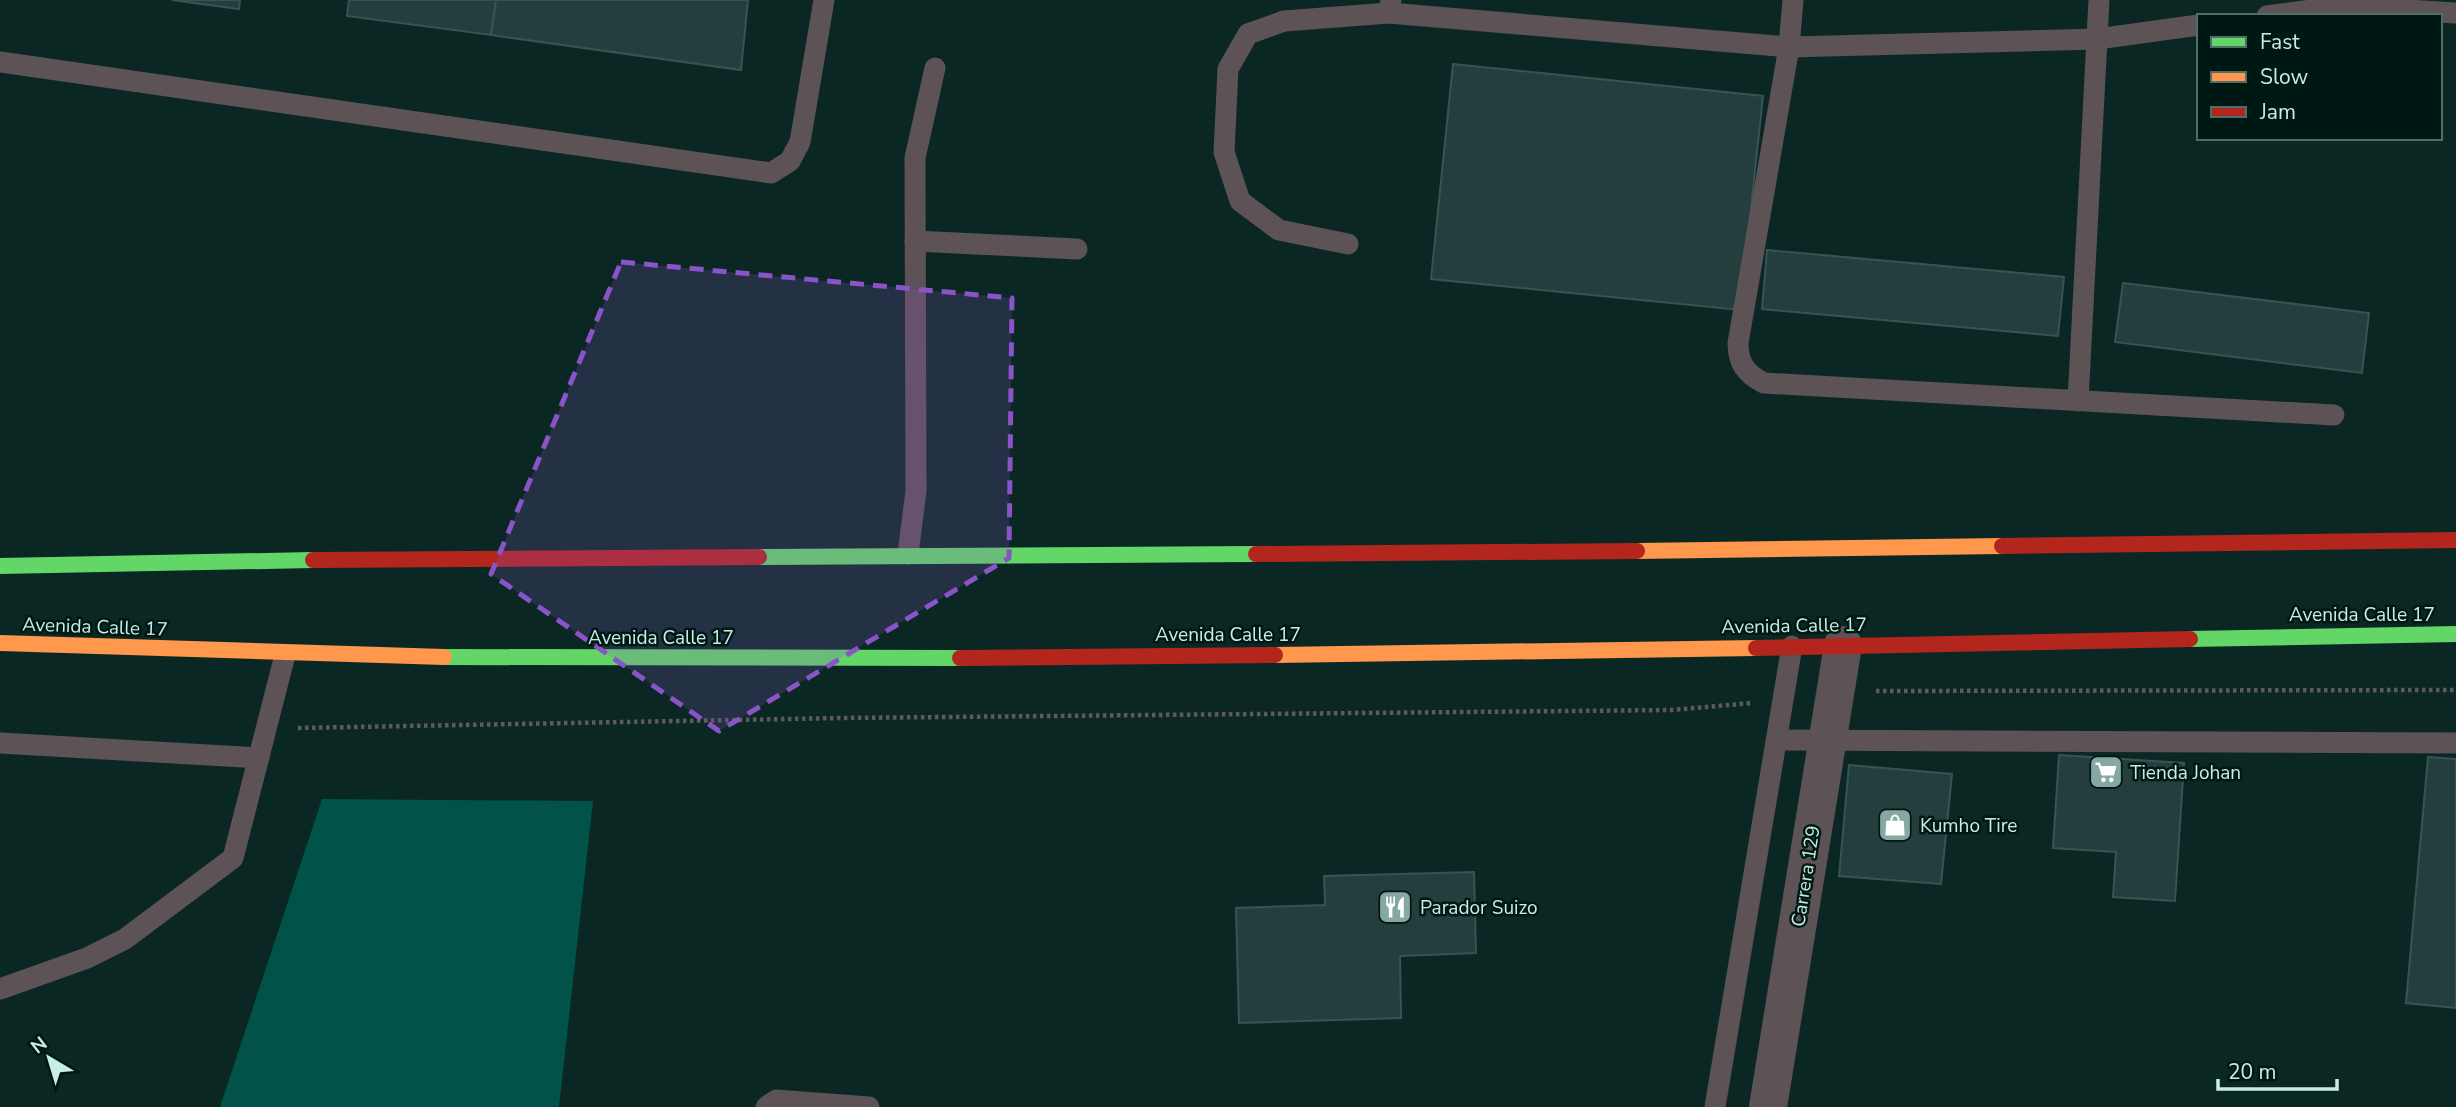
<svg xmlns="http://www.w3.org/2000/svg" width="2456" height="1107" viewBox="0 0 2456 1107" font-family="'Nunito Sans',sans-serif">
  <rect width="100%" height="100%" fill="#0b2724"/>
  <polygon fill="#015249" points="322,799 593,801 559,1107 220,1107"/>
  <g fill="#233e3d" stroke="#345554" stroke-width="2">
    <polygon points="172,0 240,0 239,9"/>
    <polygon points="349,0 496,0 491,35 347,16"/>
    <polygon points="496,0 748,0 741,70 491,35"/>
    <polygon points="1453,64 1763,96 1740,310 1431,279"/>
    <polygon points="1767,250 2064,277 2058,336 1762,309"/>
    <polygon points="2123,283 2369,313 2362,373 2115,342"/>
    <polygon points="2059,755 2184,763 2175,901 2113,897 2116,852 2053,848"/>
    <polygon points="2428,757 2456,759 2456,1008 2406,1003"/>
    <polygon points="1849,765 1952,774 1941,884 1839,876"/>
    <polygon points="1474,872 1476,953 1400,956 1401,1018 1239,1023 1236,908 1325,905 1324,876"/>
  </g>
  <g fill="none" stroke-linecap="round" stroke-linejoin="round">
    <g stroke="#5b5b5c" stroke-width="4.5" stroke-dasharray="3.5 3.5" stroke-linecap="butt">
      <polyline points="1876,691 2456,690"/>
      <polyline points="298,728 841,718 1672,710 1752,703"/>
    </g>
    <g stroke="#5d5256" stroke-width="21">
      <polyline points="1391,0 1389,13 1789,47 2097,39 2199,25"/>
      <path d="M 1793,0 L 1789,47 L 1738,343 C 1738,363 1746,374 1764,383 L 2334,415"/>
      <polyline points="2267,16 2341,6 2456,13"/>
      <polyline points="0,62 771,173 790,161 800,142 824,0"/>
      <polyline points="915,241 1077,249"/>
      <polyline points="1348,244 1279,230 1240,201 1224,152 1228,69 1248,34 1284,21 1389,13"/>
      <polyline points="2078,401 2099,0"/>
      <polyline points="908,554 916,491 915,158 935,68"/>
      <polyline points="1777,740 2456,743"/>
      <polyline points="0,743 259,758"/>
      <polyline points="0,989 87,958 125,939 233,858 285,655"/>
      <polyline points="766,1107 776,1100 869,1107"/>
      <polyline points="1715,1107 1792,646"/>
    </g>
    <polyline stroke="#5d5256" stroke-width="38" points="1768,1107 1843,645"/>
    <g stroke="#63d668" stroke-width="16">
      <polyline points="759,557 1256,554"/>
      <polyline points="0,566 313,560"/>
      <polyline points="2190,639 2456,634"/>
      <polyline points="444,657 960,658"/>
    </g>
    <g stroke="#ff974d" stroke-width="16">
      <polyline points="1637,551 2002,546"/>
      <polyline points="0,643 444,657"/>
      <polyline points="1275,655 1756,648"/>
    </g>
    <g stroke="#b3261e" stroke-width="16">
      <polyline points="2002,546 2456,540"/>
      <polyline points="1256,554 1637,551"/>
      <polyline points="313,560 759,557"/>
      <polyline points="1756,648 2190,639"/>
      <polyline points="960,658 1275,655"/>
    </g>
  </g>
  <path fill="#8a53c7" fill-opacity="0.2" stroke="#8a53c7" stroke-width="5" stroke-dasharray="14 9" stroke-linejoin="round" d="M 621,262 L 1012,298 L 1009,558 L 719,731 L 491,574 Z"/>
  <defs>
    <g id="supermarket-square" transform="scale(1.75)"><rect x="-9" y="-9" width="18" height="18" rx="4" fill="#85a8a2" stroke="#001814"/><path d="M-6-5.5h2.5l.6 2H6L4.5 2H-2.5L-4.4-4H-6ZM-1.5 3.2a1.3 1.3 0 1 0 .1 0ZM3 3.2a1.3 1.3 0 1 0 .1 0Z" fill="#fff"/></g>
    <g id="shop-square" transform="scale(1.75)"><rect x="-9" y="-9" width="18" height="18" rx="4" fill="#85a8a2" stroke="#001814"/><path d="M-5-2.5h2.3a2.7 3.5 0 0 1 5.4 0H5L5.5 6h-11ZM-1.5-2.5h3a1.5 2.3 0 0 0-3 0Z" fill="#fff"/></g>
    <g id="restaurant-square" transform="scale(1.75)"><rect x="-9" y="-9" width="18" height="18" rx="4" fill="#85a8a2" stroke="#001814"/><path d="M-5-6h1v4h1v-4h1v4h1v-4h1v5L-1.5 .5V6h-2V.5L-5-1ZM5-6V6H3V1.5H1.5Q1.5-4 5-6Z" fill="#fff"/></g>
  </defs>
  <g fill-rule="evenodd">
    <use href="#supermarket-square" x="2106" y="772"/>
    <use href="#shop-square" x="1895" y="825"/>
    <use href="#restaurant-square" x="1395" y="907"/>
  </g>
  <g text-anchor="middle" stroke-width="5" stroke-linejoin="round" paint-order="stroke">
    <g font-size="19" fill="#c6eee6" stroke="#001814">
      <text x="2362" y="621">Avenida Calle 17</text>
      <text transform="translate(1794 625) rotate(-1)" y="7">Avenida Calle 17</text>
      <text transform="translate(95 626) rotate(2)" y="7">Avenida Calle 17</text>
      <text x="1228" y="641">Avenida Calle 17</text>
      <text x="661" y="644">Avenida Calle 17</text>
      <text transform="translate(1805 876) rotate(-81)" y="7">Carrera 129</text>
    </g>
    <g font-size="19" fill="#c6eee6" stroke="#001814" text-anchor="start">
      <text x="2130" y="779">Tienda Johan</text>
      <text x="1920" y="832">Kumho Tire</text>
      <text x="1420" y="914">Parador Suizo</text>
    </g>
  </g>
  <rect x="2197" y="14" width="245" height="126" fill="#001814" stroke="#4f6e68" stroke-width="2"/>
  <rect x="2211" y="37" width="35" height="10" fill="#63d668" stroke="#4f6e68" stroke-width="2"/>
  <text x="2260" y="49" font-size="21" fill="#c6eee6">Fast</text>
  <rect x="2211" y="72" width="35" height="10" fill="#ff974d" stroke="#4f6e68" stroke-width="2"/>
  <text x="2260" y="84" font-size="21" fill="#c6eee6">Slow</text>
  <rect x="2211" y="107" width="35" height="10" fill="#b3261e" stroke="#4f6e68" stroke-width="2"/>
  <text x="2260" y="119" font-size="21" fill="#c6eee6">Jam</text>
  <g transform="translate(49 1058) rotate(322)" stroke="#001814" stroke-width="5" paint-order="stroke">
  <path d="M0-5L12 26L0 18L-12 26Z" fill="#c6eee6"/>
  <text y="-10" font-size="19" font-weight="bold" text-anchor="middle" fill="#c6eee6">N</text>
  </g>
  <path d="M2218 1079v10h119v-10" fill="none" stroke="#c6eee6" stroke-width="3.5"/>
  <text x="2228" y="1079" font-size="21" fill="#c6eee6" stroke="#001814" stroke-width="5" paint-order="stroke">20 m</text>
</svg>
